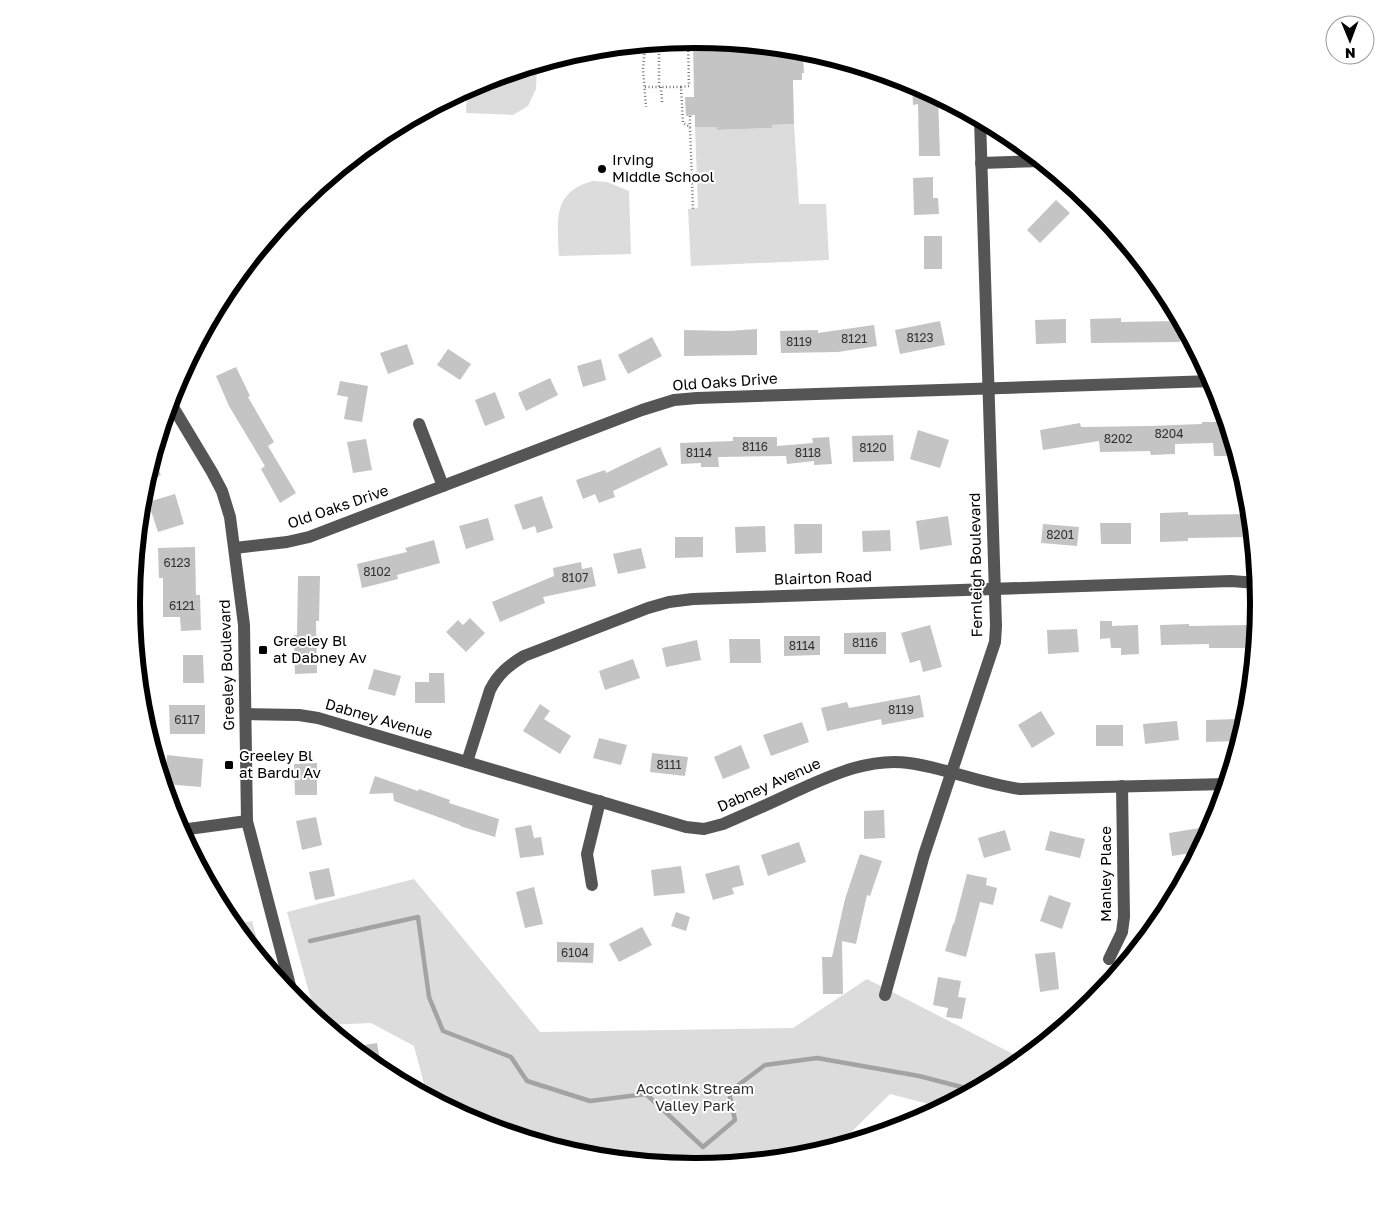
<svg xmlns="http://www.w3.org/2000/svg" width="1390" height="1205" viewBox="0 0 1390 1205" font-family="'Golos Text',sans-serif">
  <rect width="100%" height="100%" fill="#fff"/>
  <g fill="#dcdcdc">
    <polygon points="537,64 536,89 528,106 513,115 466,113 467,88 480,82"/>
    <polygon points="794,124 799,204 826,204 829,260 691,266 688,209 698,208 695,127 717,127 717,130 772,128 772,125"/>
    <path d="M 593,181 L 607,182 L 629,191 L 631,254 L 559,256 C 558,222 551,192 593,181 Z"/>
    <polygon points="414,879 540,1032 793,1028 867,979 1023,1059 1008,1071 940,1107 890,1094 837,1146 805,1155 695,1166 585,1155 479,1123 427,1095 414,1046 371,1023 326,1025 316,1018 287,912"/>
    <polygon points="252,921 263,960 234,925"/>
  </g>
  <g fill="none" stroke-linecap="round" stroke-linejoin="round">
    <polyline stroke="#a3a3a3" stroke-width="4.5" points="310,941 418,917 429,997 443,1031 511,1057 527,1081 590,1101 646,1094 703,1147 735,1120 729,1092 765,1065 817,1058 919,1076 973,1090"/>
  </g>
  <g fill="#c4c4c4">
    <polygon points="693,39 762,45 762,54 801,53 801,58 803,58 804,73 802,73 802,80 793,80 794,124 772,125 772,128 717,130 717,127 695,127 695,115 686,116 685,97 694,97"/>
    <polygon points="912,82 938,96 940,156 919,156 918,104 913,105"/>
    <polygon points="933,177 933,198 938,198 939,214 914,215 913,178"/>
    <polygon points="1056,200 1070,213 1040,243 1027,230"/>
    <rect x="924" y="236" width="18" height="33"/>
    <polygon points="1121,318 1121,322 1179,321 1180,342 1091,343 1090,319"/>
    <polygon points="1066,319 1066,343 1036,344 1035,320"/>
    <polygon points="940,321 945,345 900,354 895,330"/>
    <polygon points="874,325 877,346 838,352 781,353 780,331 818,330 818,333"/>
    <polygon points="757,329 757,355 684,356 684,330 729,331"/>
    <polygon points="652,337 662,356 628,374 618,355"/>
    <polygon points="407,344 414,364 388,374 380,353"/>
    <polygon points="448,349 471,364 460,380 437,365"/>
    <polygon points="601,359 606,380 583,387 577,366"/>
    <polygon points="236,367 250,396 248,397 274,442 268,446 296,493 280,503 261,469 265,466 229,406 216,376"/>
    <polygon points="550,378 558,395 526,411 518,393"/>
    <polygon points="340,381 368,386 362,422 344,419 348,397 337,395"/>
    <polygon points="495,392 505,418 485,426 475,400"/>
    <polygon points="1202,422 1227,422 1232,440 1232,456 1214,456 1213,443 1175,444 1175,454 1151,455 1150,451 1100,452 1099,441 1043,450 1040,430 1080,423 1081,427 1150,426 1202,424"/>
    <polygon points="918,430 949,440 940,468 910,459"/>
    <polygon points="893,435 894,461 853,462 852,436"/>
    <polygon points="733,437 777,437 777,446 813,443 812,438 829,437 832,464 814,465 814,461 787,464 786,456 718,457 719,467 701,467 701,463 681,464 680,443 733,441"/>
    <polygon points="366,439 372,470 353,473 347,442"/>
    <polygon points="660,447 668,465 613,491 615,497 599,503 595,494 583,499 576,480 605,470 606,473"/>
    <polygon points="153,458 161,475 145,483 149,471"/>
    <polygon points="175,494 184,524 158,532 148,502"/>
    <polygon points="542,496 553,528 537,533 535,526 523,530 514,505"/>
    <polygon points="1188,512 1188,515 1249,514 1250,537 1188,538 1188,541 1160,542 1160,513"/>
    <polygon points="948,516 952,545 920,550 916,521"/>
    <polygon points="488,518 494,540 466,549 459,526"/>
    <polygon points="1100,523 1131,523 1131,544 1101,544"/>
    <polygon points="794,524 822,524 822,553 795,554"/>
    <polygon points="1043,524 1079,527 1077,546 1041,543"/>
    <polygon points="765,526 766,552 736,553 735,527"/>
    <polygon points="890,530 891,551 863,552 862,531"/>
    <polygon points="675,537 703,537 703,557 675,558"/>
    <polygon points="434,540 440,563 397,575 398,579 362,588 357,564 407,552 405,548"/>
    <polygon points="195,547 196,595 200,595 201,630 181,631 180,617 163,617 163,578 159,578 158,548"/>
    <polygon points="641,548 646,568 618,574 613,554"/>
    <polygon points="581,562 582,569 592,567 596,586 543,597 545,603 500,622 492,602 554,576 553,568"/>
    <polygon points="298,576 320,576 319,621 316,621 317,673 295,674 294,635 297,635"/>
    <polygon points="470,618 485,633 466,652 446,632 458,620 463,625"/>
    <polygon points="1100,621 1112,621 1112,626 1138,625 1139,654 1121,655 1121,648 1111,648 1110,638 1100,639"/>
    <polygon points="1189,624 1189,626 1247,625 1247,648 1209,648 1209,644 1161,645 1160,625"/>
    <polygon points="930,625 942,667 923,672 920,660 910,663 901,633"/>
    <polygon points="1077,629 1079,652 1048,654 1047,630"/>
    <polygon points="886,632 886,654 844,654 844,633"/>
    <polygon points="784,636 820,636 820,655 784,656"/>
    <polygon points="729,639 760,639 761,663 730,663"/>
    <polygon points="697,640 701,660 666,667 662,648"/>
    <polygon points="183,655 203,655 204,683 183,683"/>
    <polygon points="633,659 640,678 605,690 599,671"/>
    <polygon points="374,669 401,676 395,696 368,689"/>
    <polygon points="429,673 444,673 445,703 415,703 415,682 429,682"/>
    <polygon points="920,695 924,717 882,725 881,719 827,731 821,708 847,702 849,708"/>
    <polygon points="540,704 550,711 544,719 571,736 560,754 523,731"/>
    <polygon points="169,705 205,705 205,734 170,734"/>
    <polygon points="1041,711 1055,734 1032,748 1018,725"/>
    <polygon points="1237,719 1237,741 1206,742 1206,720"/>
    <polygon points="1177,721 1179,740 1145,744 1143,724"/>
    <polygon points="802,722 809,742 771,756 763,735"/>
    <rect x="1096" y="725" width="27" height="21"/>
    <polygon points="599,738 627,745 621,765 593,758"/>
    <polygon points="741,745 750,768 723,779 714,757"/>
    <polygon points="652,753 688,757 685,776 650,772"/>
    <polygon points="167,755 203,759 201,787 164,784"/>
    <polygon points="317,763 317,795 295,795 294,764"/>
    <polygon points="375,776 418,791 419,789 450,800 449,803 499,819 495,837 460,826 460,825 394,801 393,793 369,794"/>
    <polygon points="884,810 885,838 864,839 864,811"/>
    <polygon points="316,817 322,845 302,850 296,821"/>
    <polygon points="531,825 534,838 541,837 544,855 520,858 515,828"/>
    <polygon points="1212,826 1198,852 1172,856 1169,833"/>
    <polygon points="1005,830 1011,850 984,858 978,838"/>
    <polygon points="1050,831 1085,839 1080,858 1045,850"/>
    <polygon points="799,842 806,862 768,876 761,855"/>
    <polygon points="860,854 882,861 870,896 867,895 856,944 842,941 843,994 823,994 822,957 832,957 845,899"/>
    <polygon points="739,865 744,885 732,888 734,894 713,900 705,874"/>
    <polygon points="681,866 685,893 654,896 651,870"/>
    <polygon points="329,868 335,896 315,900 309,872"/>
    <polygon points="967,874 987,878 986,885 997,888 993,905 980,902 966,957 945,951 953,924 954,924"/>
    <polygon points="534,887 543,924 525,928 516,892"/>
    <polygon points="1049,895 1071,903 1062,929 1040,921"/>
    <polygon points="676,912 690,917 686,931 671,926"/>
    <polygon points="642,927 652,945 619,962 609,944"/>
    <polygon points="557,942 594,943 593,963 557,962"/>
    <polygon points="1055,952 1059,989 1040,992 1035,954"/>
    <polygon points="938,977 961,981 958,997 966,998 962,1019 946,1017 948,1008 933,1005"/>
    <polygon points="377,1043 382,1071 352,1047"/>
  </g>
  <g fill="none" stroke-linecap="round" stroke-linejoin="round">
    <g stroke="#777" stroke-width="2.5" stroke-dasharray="1 2.5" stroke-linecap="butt">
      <polyline points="688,43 712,42"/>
      <polyline points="645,44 645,47 688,46"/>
      <polyline points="671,46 671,41"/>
      <polyline points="645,47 643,69 646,107"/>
      <polyline points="659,47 659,87"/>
      <polyline points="645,87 681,87 683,123 690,127 693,209"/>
      <polyline points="661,87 662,102"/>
      <polyline points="681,87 689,86 688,40"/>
      <polyline points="690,116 690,127"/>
    </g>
    <g stroke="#555" stroke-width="12">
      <polyline points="981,163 1041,161"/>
      <polyline points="170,402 212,472 222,491 230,517 244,625 247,821 293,997"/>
      <polyline points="419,424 443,486"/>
      <polyline points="235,548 287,542 309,537 642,410 674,400 697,398 1213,381"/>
      <path d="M 246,714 L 299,715 L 318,718 L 686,827 L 704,829 L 723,824 C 746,814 769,804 792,793 C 828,777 868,757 909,763 C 946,768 982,784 1020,789 L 1226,784"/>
      <path d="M 467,762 L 490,690 C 498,674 509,665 524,656 L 648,608 L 669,602 L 693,599 L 1231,581 L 1257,583"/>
      <polyline points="181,830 247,821"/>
      <polyline points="592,885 587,854 600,801"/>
      <polyline points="1109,959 1122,932 1124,917 1122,786"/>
      <polyline points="885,995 924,855 995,642 996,626 980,119"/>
    </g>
  </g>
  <g fill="#000" stroke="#fff" stroke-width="2">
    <circle cx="602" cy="169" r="5"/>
    <rect x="258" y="645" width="10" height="10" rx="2.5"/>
    <rect x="224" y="760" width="10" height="10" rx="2.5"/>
  </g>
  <g text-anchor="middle" stroke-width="4" stroke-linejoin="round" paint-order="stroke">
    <g font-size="12" fill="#313131">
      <text x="920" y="342">8123</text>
      <text x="854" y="343">8121</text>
      <text x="799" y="346">8119</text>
      <text x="1169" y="438">8204</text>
      <text x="1118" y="443">8202</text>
      <text x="755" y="451">8116</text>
      <text x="873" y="452">8120</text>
      <text x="699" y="457">8114</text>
      <text x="808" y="457">8118</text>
      <text x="1060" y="539">8201</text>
      <text x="177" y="567">6123</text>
      <text x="377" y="576">8102</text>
      <text x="575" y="582">8107</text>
      <text x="182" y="610">6121</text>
      <text x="865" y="647">8116</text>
      <text x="802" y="650">8114</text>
      <text x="901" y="714">8119</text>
      <text x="187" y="724">6117</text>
      <text x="669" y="769">8111</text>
      <text x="575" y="957">6104</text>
    </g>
    <g font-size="15" fill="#000" stroke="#fff" text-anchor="start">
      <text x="612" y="165">Irving<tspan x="612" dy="17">Middle School</tspan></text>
      <text x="273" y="646">Greeley Bl<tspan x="273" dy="17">at Dabney Av</tspan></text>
      <text x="239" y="761">Greeley Bl<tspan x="239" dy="17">at Bardu Av</tspan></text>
    </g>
    <g font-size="15" fill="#000" stroke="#fff">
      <text transform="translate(725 382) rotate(-4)" y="5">Old Oaks Drive</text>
      <text transform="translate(338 507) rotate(-19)" y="5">Old Oaks Drive</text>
      <text transform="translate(976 565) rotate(-91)" y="5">Fernleigh Boulevard</text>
      <text transform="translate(823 578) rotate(-2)" y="5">Blairton Road</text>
      <text transform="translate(227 665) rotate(-92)" y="5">Greeley Boulevard</text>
      <text transform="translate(379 719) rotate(16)" y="5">Dabney Avenue</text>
      <text transform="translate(769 785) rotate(-24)" y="5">Dabney Avenue</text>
      <text transform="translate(1106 874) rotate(-90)" y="5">Manley Place</text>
    </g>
    <g font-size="15" fill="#333" stroke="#fff">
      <text x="695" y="1094">Accotink Stream<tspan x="695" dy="17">Valley Park</tspan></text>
    </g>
  </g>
  <path d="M0 0H1390V1205H0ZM140 603a555 555 0 1 1 1110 0a555 555 0 1 1-1110 0Z" fill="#fff" fill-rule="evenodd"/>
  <path fill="none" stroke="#000" stroke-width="6" d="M140 603a555 555 0 1 1 1110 0a555 555 0 1 1-1110 0Z"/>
  <g transform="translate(1350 40) rotate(179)"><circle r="24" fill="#ffffff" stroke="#999999"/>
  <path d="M0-4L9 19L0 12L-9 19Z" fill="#000000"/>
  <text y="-8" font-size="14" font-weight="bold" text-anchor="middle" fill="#000000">N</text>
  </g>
</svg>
